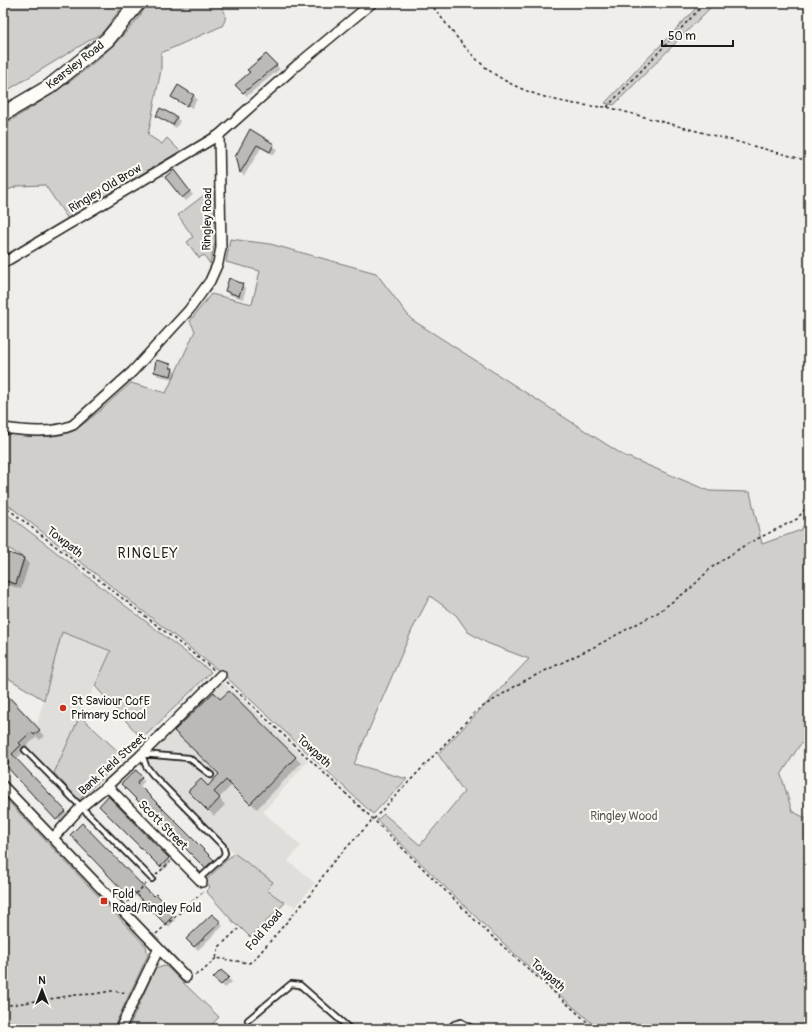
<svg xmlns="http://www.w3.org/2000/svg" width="812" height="1032" viewBox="0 0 812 1032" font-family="Pangolin,sans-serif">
  <rect width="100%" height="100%" fill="#f0eeea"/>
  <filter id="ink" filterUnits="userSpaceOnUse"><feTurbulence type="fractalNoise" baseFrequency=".025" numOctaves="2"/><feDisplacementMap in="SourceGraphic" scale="8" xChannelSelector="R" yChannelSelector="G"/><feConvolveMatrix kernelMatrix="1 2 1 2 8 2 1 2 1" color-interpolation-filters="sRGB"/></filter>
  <g filter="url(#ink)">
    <g fill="#e0deda">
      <polygon points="62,632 111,651 54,773 26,747 3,767 3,690 37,724"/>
      <polygon points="222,681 308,761 263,812 301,846 288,861 315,883 293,910 294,906 291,904 285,903 267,890 273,882 234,853 141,760"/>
    </g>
    <g fill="#d0cfcc" stroke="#767674">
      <polygon points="3,3 125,3 103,32 3,93"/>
      <path d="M 149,3 L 217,3 C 226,10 228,17 222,26 L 161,53 L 161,70 L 148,135 L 162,144 L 167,138 L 180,151 L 68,219 L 45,185 L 18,186 L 3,192 L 3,125 C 47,99 94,68 128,30 C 136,22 142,12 149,3 Z"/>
      <polygon points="701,3 715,3 614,105 605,103"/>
      <polygon points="215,187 216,239 210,264 204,255 199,258 187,242 193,237 178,215"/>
      <path d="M 230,239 L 270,244 L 376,273 L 411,319 L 623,455 L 709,491 L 750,492 L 762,544 L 801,530 L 809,518 L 809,737 L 799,746 L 781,775 L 792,811 L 809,820 L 809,1029 L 599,1029 C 521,963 450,892 377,820 L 384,814 L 420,845 L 464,792 L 438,754 L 529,659 L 487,643 L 468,632 L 456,615 L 430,596 L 412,630 L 354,764 L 407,779 L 373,814 L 223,674 L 3,501 L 3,432 C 22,437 60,440 76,429 C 95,417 114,397 131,383 L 166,393 L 195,331 L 190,321 L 211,294 L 252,304 L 260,271 L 226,262 Z"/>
      <polygon points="3,511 211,672 142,739 95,686 111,651 62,632 44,700 3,675 3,580 16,584 24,558 3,545"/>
      <polygon points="80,716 124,757 79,800 54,773"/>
      <polygon points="3,796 146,946 148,955 113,1029 3,1029"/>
      <polygon points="234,853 273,882 267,890 285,903 250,937 238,925 237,926 206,891 210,887 205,881"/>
      <polygon points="164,966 167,967 219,1017 208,1029 128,1029 155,969"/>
    </g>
    <g fill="#0003">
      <polygon points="266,55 280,69 247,96 244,93"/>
      <polygon points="193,95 197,99 192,108 172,97"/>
      <polygon points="157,116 176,118 180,121 176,128"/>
      <polygon points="250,130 277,149 274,155 261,148 244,176 241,173 239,160"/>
      <polygon points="177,175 193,195 186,201 182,197"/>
      <polygon points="242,285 246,289 243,299 230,295 226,291"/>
      <polygon points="170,365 176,373 174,379 158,376 155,372"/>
      <polygon points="3,552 24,559 29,564 21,589 8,585 3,580"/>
      <polygon points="229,692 301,763 257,809 232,785 219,798 225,805 214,816 189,791 208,787 220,774 220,701"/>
      <polygon points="3,702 13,702 44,736 40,740 37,737 23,749 25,751 16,760 70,817 62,824 7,766 11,763 3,755"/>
      <polygon points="136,772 145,781 139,787 217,864 210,871 123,784"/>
      <polygon points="108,798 172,862 164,870 100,806"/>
      <polygon points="71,835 154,897 156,895 174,913 171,916 175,920 169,927 137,894 133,899"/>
      <polygon points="212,915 223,926 198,950 187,939"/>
      <polygon points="221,971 232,982 225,988 215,978"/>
    </g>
    <g fill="#bbbab6" stroke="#1c1c1c">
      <polygon points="266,54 277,65 243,93 235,85 250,72 247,70"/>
      <polygon points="178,85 194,95 187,106 171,97"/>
      <polygon points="160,108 177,117 173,125 156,116"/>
      <polygon points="250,129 274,144 270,152 257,145 240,173 237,159 235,157"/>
      <polygon points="174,170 190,191 182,198 165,177"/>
      <polygon points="229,278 243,284 239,296 225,291"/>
      <polygon points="156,360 171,364 170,368 173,368 171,376 154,372"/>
      <polygon points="3,551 24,558 16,584 3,580"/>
      <polygon points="229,691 296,757 250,804 226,780 214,792 220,798 208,811 188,791 201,779 208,786 219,774 174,731 214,692 220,699"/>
      <polygon points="8,696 40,730 34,735 31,732 19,743 21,745 12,754 66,811 56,820 6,766 9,763 3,756 3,700"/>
      <polygon points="136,770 142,777 137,783 214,860 205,868 121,784"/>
      <polygon points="108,796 169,858 160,867 99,806"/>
      <polygon points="82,823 147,890 154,896 156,894 171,909 168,911 173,916 165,924 133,891 128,896 70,835"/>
      <polygon points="212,914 221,922 194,947 186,939"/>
      <polygon points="221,970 229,977 221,985 213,978"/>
    </g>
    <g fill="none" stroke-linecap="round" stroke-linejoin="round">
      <g stroke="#1c1c1c" stroke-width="8">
        <g id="lane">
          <polyline points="25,750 152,879"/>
          <polyline points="199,879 223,857 225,853 223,846 153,775 146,766 142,754 189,758 211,775"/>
          <polyline points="248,1020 291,984 300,985 350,1029"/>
          <polyline points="449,1029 454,1024 461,1022 473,1029"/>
        </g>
      </g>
      <g stroke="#1c1c1c" stroke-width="12">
        <g id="street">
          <polyline points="3,263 219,135 296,66 372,3"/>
          <path d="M 3,428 C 25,431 53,434 73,425 L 132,372 L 189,310 L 210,281 L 218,263 L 221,248 L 219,135"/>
          <polyline points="3,786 186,977"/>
          <polyline points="107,786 202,882"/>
          <polyline points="54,837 80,808 107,786 140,756 221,675"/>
          <polyline points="120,1029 158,950"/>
        </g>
      </g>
      <g stroke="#1c1c1c" stroke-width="17">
        <polyline id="primary" points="3,114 49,87 107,40 138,3"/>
      </g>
      <g stroke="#1c1c1c" stroke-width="1.5" stroke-dasharray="3 3" stroke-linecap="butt">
        <path d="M 430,3 C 447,24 463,48 484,66 C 515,93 567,106 607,107 L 809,161"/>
        <polyline points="607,107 705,3"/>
        <polyline points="3,505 214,670"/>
        <polyline points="227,682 373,819 485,930 595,1029"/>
        <polyline points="156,875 170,862"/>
        <polyline points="127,902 146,884"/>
        <polyline points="156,934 204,891"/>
        <polyline points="216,958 219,947 238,929"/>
        <polyline points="195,975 203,971 216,958 249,963 254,960 310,895 332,863 476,711 522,682 596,646 657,613 691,588 711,568 745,545 797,519 809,504"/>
        <polyline points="3,1006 76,995 94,994 112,991 128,993"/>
      </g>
      <use href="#lane" stroke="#fdfcf7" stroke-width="4.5"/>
      <use href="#street" stroke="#fdfcf7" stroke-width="9"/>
      <use href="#primary" stroke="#fdfcf7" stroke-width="14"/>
    </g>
  </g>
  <g fill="#c8321e" stroke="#fdfcf7" stroke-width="1.5">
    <circle cx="63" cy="708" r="4"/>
    <rect x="100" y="897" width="8" height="8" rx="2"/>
  </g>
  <g text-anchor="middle" stroke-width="4" stroke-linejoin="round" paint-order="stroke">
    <g font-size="12" fill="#1c1c1c" stroke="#fdfcf7">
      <text transform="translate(75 65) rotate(-38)" y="4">Kearsley Road</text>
      <text transform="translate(105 188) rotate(-31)" y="4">Ringley Old Brow</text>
      <text transform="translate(207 219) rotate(-89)" y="4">Ringley Road</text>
      <text transform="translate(65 542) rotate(38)" y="4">Towpath</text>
      <text transform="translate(314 751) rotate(43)" y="4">Towpath</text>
      <text transform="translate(112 764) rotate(-42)" y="4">Bank Field Street</text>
      <text transform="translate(163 825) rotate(45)" y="4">Scott Street</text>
      <text transform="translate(264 930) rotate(-49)" y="4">Fold Road</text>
      <text transform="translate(548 975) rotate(42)" y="4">Towpath</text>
    </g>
    <g font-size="12" fill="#1c1c1c" stroke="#fdfcf7" text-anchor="start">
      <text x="71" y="705">St Saviour CofE<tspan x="71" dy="14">Primary School</tspan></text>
      <text x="112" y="898">Fold<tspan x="112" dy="14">Road/Ringley Fold</tspan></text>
    </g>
    <g font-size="12" fill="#5b5b5a" stroke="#fdfcf7">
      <text x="624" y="820">Ringley Wood</text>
    </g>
    <g font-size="14" letter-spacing="1" fill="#1c1c1c" stroke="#fdfcf7">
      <text x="148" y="558">RINGLEY</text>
    </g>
  </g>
  <rect width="812" height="1032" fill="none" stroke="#fdfcf7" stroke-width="16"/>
  <rect x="8" y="8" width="796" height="1016" fill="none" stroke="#1c1c1c" stroke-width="1.5" filter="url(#ink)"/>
  <g transform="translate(42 990)" stroke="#fdfcf7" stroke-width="3" paint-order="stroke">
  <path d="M0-3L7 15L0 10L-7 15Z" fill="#1c1c1c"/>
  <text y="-6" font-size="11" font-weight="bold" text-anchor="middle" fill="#1c1c1c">N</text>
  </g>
  <path d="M662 40v6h71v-6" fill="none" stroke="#1c1c1c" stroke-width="2"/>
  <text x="668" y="40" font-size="12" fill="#1c1c1c" stroke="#fdfcf7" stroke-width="3" paint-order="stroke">50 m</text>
</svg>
